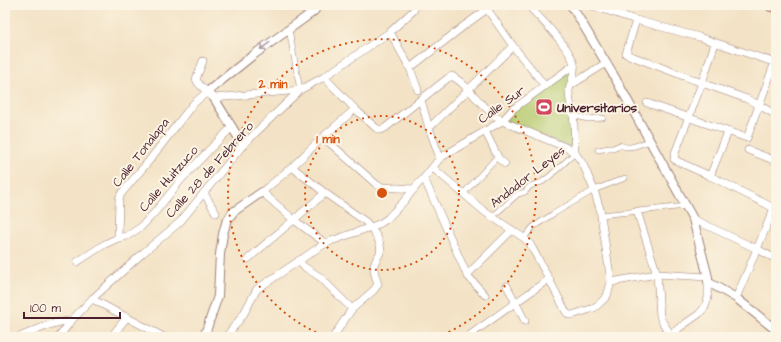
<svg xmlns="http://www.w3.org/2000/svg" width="781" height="342" viewBox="0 0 781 342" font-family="'Architects Daughter',sans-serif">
  <defs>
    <pattern id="building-cross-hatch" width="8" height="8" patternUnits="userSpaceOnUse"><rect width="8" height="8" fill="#eeb075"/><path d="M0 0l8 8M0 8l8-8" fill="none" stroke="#c38f60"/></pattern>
  </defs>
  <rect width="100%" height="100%" fill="#fcf5e5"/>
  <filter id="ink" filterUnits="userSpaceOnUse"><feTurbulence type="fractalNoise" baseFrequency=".025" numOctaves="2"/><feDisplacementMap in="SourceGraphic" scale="8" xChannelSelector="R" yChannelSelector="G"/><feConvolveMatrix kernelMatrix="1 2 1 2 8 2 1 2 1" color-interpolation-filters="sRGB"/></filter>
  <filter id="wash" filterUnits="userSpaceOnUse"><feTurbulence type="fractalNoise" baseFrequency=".012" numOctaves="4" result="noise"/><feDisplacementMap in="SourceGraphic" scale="16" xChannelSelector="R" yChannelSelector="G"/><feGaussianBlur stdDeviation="0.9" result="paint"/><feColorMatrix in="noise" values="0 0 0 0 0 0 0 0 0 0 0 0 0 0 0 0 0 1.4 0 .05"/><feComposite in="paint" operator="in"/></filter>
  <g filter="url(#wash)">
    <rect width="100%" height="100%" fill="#f3e2c5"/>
    <polygon fill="#b5cb70" stroke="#80754e" points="572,69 570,116 572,148 505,121 516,109"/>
    <g id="blocks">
      <polygon fill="url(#building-cross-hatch)" points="763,5 775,5 774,12 768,11"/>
    </g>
  </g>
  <g filter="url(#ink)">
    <use href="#blocks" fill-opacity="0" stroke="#9e8078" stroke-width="1"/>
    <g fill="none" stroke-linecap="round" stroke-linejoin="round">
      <g stroke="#9e8078" stroke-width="6">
        <g id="pedestrian">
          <polyline points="289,29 300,90"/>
          <polyline points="572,115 588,119 603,118"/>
          <path d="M 598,150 L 609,148 L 613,148 L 620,145 C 629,150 640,144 650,141"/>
          <polyline points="463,194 497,157"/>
          <polyline points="601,215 686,206"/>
          <polyline points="492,217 518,194 525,192 530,186 542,182 550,176 575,153"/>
          <polyline points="524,238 533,227 553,214 594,190 625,178"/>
        </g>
      </g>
      <g stroke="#9e8078" stroke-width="8">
        <g id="minor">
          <path d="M 528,5 C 541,20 569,46 574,64 C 576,73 570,82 569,91 C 569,99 571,107 573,116 C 575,128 574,140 575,153"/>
          <polyline points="590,5 636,20 699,37 776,63"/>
          <polyline points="487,9 513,46 545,86"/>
          <polyline points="636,20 626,54 702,83 747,99 759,105 771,112 776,114"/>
          <polyline points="390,32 410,68 418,90"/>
          <polyline points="715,43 702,83 675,153 674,159 679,162 710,176 776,209"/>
          <polyline points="410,68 465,25 493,5"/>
          <path d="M 324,77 L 355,109 L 376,128 L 380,130 L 385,128 L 448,78 L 452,76 C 457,79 461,82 465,86 C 477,98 487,112 502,121 L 565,147 L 575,153 L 583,164 L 594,190 L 600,209 L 611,282 L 607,296 L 600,303 L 594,308 L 572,315 L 569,315 L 566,312 L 549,279 L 530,244 L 524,238 L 485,212 L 433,168"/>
          <polyline points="571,85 606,63"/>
          <polyline points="214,98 300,90"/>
          <polyline points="421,100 429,128 440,158"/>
          <polyline points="647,103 747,138 775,62"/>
          <polyline points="429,128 513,46"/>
          <polyline points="485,131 499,159 505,164"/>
          <polyline points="323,137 377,185 383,187 414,189"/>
          <polyline points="748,150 776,161"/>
          <path d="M 292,167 L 325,193 L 366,222 C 373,230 383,242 380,253 C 378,257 375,261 374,265 C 373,271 376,278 378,284 L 374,290 L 352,309 L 335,334 L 334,337"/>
          <polyline points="710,176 728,132"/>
          <polyline points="424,178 467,275 485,295"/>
          <polyline points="204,193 216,213"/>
          <polyline points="637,211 657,274 660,316 663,323 671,335"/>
          <polyline points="693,219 757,249 776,259"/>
          <polyline points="118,238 119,199 121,194 148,162 193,104 207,92 198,83 196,79 203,61"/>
          <polyline points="325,243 294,220 262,192 292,167 323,137 355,109"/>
          <polyline points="248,259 325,193"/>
          <polyline points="299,260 303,266 320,277 352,309"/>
          <polyline points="77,262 105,244 118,238 127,236 141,227 156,211 180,181 209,150 232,127"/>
          <polyline points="467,275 512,230"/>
          <polyline points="611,282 657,274 708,277"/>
          <polyline points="507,286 525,321"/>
          <polyline points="736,298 757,249 776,203"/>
          <polyline points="92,299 164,337"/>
          <path d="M 19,337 C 35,331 53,321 71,321"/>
          <polyline points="59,337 71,321 92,299 143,253 180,222 243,145 300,90 324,77 390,32 413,11 416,5"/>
          <polyline points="111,337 127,317"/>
          <polyline points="226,337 243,315 257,289 321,246 331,241 371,227 381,223 388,218 405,200 418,184 424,178 440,158 502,121 513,109 574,65"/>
          <polyline points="467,337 549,279"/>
          <polyline points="671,337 671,335 679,328 699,314 705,307 708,298 708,282"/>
        </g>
      </g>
      <g stroke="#9e8078" stroke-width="10">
        <g id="tertiary">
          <polyline points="571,5 614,76 693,219 708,277 708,282 736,298 776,330"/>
          <polyline points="243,145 214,98 207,92 252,56 306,17 314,11 318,5"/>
          <polyline points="204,337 218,296 220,254 223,234 226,223 233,212 262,192"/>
        </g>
      </g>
      <use href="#pedestrian" stroke="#fff" stroke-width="5"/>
      <use href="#minor" stroke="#fff" stroke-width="7"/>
      <use href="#tertiary" stroke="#fff" stroke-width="8"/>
    </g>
    <defs><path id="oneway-shaft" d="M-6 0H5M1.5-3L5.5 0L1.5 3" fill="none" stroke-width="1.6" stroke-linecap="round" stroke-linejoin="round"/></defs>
    <use stroke="#ae9aa0" href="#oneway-shaft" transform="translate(265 46) rotate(144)"/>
  </g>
  <g fill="none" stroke="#d8530f" stroke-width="2" stroke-dasharray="2 4">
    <circle cx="382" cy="193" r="77"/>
    <path d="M327 337A154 154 0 1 1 437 337"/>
  </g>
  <defs>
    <g id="stadium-square" transform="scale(0.9)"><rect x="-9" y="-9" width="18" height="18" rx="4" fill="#d1495b" stroke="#fcf5e5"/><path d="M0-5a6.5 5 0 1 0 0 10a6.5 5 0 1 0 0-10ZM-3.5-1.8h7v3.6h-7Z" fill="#fff"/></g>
  </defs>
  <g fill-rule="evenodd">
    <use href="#stadium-square" x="544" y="107"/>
  </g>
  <g text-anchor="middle" stroke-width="4" stroke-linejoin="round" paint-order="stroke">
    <g font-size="13" fill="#4a1f2b" stroke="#fcf5e5">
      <text transform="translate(501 104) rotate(-36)" y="5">Calle Sur</text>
      <text transform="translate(140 152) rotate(-52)" y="5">Calle Tonalapa</text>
      <text transform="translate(209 169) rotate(-48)" y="5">Calle 28 de Febrero</text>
      <text transform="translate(527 176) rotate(-38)" y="5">Andador Leyes</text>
      <text transform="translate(168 178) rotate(-49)" y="5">Calle Huitzuco</text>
    </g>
    <g font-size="13" font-weight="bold" fill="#4a1f2b" stroke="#fcf5e5" text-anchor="start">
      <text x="557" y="112">Universitarios</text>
    </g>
  </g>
  <circle cx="382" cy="193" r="6" fill="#d8530f" stroke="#fcf5e5" stroke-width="2"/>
  <g font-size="12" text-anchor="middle" font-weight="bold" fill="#d8530f" stroke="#fcf5e5" stroke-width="4" stroke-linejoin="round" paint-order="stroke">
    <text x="273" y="88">2 min</text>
    <text x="328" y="143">1 min</text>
  </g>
  <rect width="781" height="342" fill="none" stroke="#fcf5e5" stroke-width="20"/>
  <path d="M24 312v6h96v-6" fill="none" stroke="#4a1f2b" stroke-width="2"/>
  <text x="30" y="312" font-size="12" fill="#4a1f2b" stroke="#fcf5e5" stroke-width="3" paint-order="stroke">100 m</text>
</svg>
